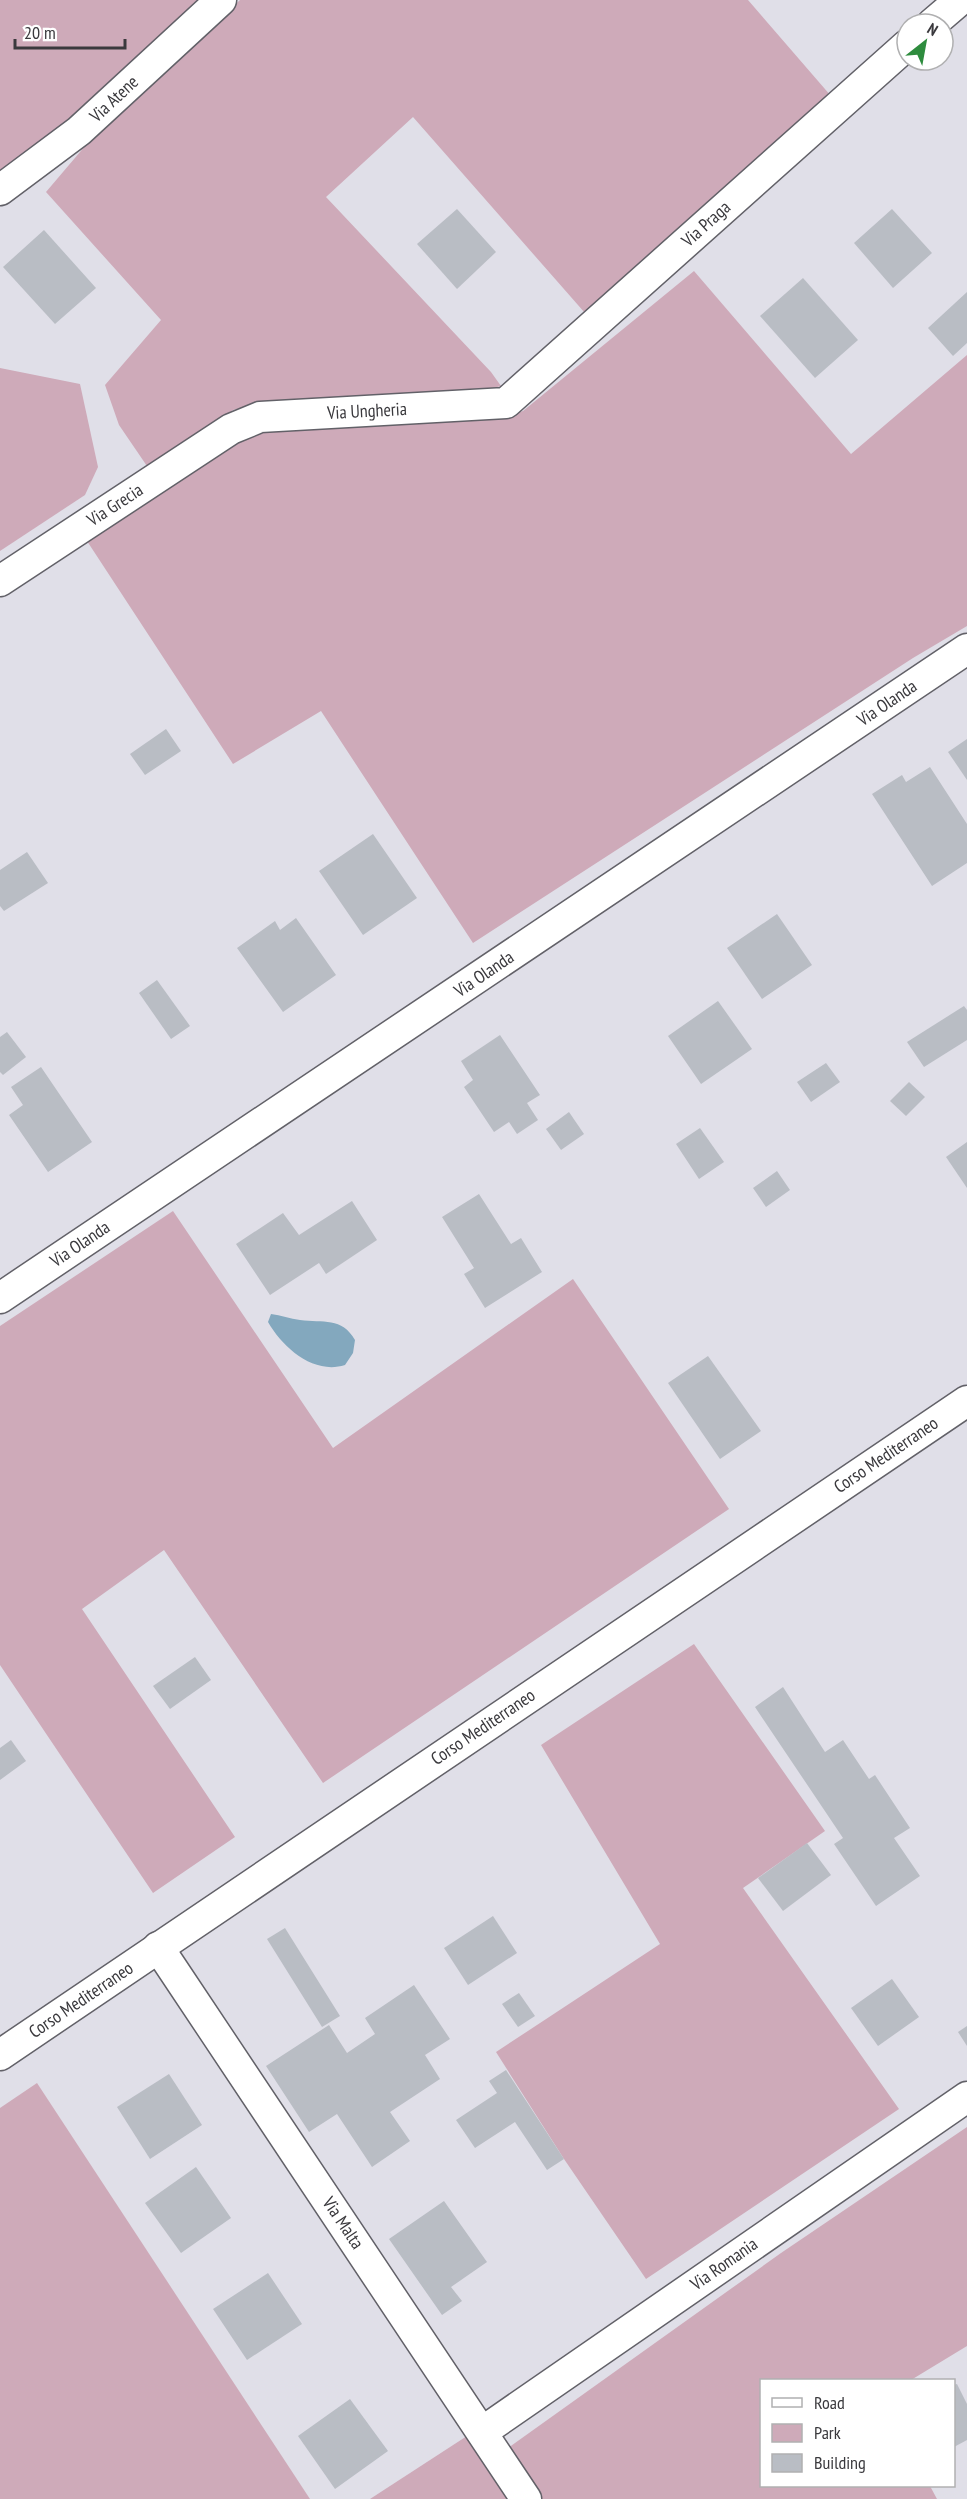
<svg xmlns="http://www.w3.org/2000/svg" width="967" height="2499" viewBox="0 0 967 2499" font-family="'PT Sans Narrow',sans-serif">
  <rect width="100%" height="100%" fill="#e0dfe8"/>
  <g fill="#ceaab9">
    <polygon points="0,0 204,0 72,121 0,172"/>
    <polygon points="240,0 748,0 831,96 585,313 413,117 326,197 491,372 501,386 471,394 263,402 233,410 149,469 119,425 105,385 161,320 46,192 97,132"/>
    <polygon points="694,271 851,454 967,355 967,626 913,658 473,943 321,711 233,764 87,541 231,443 267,430 415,417 493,420 523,411"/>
    <polygon points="0,368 80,384 98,467 85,495 0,551"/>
    <polygon points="173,1211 333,1448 573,1279 729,1509 323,1783 164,1550 82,1609 235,1837 153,1893 0,1665 0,1326"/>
    <polygon points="694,1644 825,1831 743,1888 899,2109 646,2279 564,2159 496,2052 660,1944 541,1745"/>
    <polygon points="37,2083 310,2499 0,2499 0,2108"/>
    <polygon points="967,2127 967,2346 911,2380 762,2380 762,2486 930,2486 937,2499 542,2499 508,2448 781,2253"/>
    <polygon points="467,2436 507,2499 370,2499"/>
  </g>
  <path fill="#83a8be" d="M 271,1314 C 281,1315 290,1319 300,1320 C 323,1323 342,1317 355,1340 L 353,1353 L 345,1365 C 314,1375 283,1348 268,1322 Z"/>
  <g fill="#b9bdc4">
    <polygon points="457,209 496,252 457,289 417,244"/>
    <polygon points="892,209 932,253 893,288 854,243"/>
    <polygon points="44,230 96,288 55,324 3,267"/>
    <polygon points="803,278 858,340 815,378 760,316"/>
    <polygon points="967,292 967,343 953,356 928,328"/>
    <polygon points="166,729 181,751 145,775 130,754"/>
    <polygon points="967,739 967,780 948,752"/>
    <polygon points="930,767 967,824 967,863 932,886 872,794 902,775 906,782"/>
    <polygon points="373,834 417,898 363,935 319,871"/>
    <polygon points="27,852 48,883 4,911 0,906 0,870"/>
    <polygon points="777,914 812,965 762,999 727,948"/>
    <polygon points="296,918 336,975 283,1012 237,948 275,921 280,930"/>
    <polygon points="157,980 190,1026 171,1039 139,993"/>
    <polygon points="718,1001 752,1049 701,1084 668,1036"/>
    <polygon points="964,1006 967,1010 967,1040 924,1067 907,1042"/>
    <polygon points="7,1032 26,1057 3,1075 0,1072 0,1037"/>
    <polygon points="500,1035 540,1095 527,1103 538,1120 517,1134 509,1122 494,1132 464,1087 473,1080 461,1061"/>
    <polygon points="826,1063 840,1082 811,1102 797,1082"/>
    <polygon points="41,1067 92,1142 48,1172 9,1115 23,1105 11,1087"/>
    <polygon points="909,1082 925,1097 906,1116 890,1101"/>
    <polygon points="569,1112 584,1134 561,1150 546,1129"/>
    <polygon points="700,1128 724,1162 699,1179 676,1144"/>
    <polygon points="967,1142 967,1188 946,1157"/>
    <polygon points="777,1171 790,1190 766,1207 753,1188"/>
    <polygon points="479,1194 511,1244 521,1238 542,1272 485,1308 464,1274 474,1268 442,1217"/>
    <polygon points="352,1201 377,1240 326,1274 319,1263 270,1295 236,1244 283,1213 299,1235"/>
    <polygon points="708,1356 761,1431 720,1459 668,1383"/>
    <polygon points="195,1657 211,1680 170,1709 153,1686"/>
    <polygon points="783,1687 825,1752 843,1740 869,1779 875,1775 910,1828 894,1838 920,1876 876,1906 834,1844 843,1838 755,1707"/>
    <polygon points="11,1740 26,1761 0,1780 0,1748"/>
    <polygon points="807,1843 831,1875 783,1911 758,1878"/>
    <polygon points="493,1916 517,1953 468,1985 444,1948"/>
    <polygon points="285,1928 340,2016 322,2027 267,1939"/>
    <polygon points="892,1979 919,2017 878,2046 851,2008"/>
    <polygon points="414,1985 450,2039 425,2055 440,2079 390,2112 410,2141 372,2167 337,2114 309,2132 266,2066 329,2025 347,2053 375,2034 365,2018"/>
    <polygon points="519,1993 535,2016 518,2027 502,2004"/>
    <polygon points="967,2026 967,2046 958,2032"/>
    <polygon points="506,2070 564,2159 547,2170 515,2122 475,2148 456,2120 497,2093 489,2081"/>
    <polygon points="169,2074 202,2125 150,2159 117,2107"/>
    <polygon points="196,2167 231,2218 181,2253 145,2203"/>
    <polygon points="444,2201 487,2262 451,2287 462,2301 442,2315 389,2239"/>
    <polygon points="268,2273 302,2324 247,2360 213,2309"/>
    <polygon points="957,2384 967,2404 967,2440 954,2447 954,2385"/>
    <polygon points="350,2399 388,2451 335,2489 298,2436"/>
  </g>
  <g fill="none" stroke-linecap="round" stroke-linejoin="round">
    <g stroke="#626168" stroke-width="33">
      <g id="minor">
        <polyline points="932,24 960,0"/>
        <polyline points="0,190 79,131 221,0"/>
        <polyline points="0,581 231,429 260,417 506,403 907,45"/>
        <polyline points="0,1298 967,649"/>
        <polyline points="158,1947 526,2499"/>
        <polyline points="0,2055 967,1401"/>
        <polyline points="482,2432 967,2097"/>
      </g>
    </g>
    <use href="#minor" stroke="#fff" stroke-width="30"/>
  </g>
  <g text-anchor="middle" stroke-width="5" stroke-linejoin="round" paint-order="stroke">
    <g font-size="18" fill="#3a393d" stroke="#fff">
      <text transform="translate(114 99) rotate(-43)" y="6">Via Atene</text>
      <text transform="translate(706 224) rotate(-42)" y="6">Via Praga</text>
      <text transform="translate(367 411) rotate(-3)" y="6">Via Ungheria</text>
      <text transform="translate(115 505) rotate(-33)" y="6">Via Grecia</text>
      <text transform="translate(887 703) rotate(-34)" y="6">Via Olanda</text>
      <text transform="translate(484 974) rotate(-34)" y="6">Via Olanda</text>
      <text transform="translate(80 1244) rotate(-34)" y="6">Via Olanda</text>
      <text transform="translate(886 1455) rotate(-34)" y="6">Corso Mediterraneo</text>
      <text transform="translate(483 1727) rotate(-34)" y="6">Corso Mediterraneo</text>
      <text transform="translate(81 2000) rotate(-34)" y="6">Corso Mediterraneo</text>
      <text transform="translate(343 2223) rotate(56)" y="6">Via Malta</text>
      <text transform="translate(724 2264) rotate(-35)" y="6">Via Romania</text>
    </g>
  </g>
  <rect x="760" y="2379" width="195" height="108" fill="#ffffff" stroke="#b0b0b1" stroke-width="1.5"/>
  <rect x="772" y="2398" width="30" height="9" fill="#ffffff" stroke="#b0b0b1" stroke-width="1.5"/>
  <text x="814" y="2409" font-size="18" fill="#3a393d">Road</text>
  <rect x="772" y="2424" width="30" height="18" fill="#ceaab9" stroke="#b0b0b1" stroke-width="1.5"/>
  <text x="814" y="2439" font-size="18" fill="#3a393d">Park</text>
  <rect x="772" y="2454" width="30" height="18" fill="#b9bdc4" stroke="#b0b0b1" stroke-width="1.5"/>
  <text x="814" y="2469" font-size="18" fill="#3a393d">Building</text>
  <g transform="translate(925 42) rotate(31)"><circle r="28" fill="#ffffff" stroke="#b0b0b1" stroke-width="1.5"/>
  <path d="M0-4.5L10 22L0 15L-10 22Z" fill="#2e8c3e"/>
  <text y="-9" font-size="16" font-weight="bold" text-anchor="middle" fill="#3a393d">N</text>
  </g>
  <path d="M15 39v9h110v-9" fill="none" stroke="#3a393d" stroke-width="3"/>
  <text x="24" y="39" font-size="18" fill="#3a393d" stroke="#ffffff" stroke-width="4.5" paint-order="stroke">20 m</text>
</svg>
